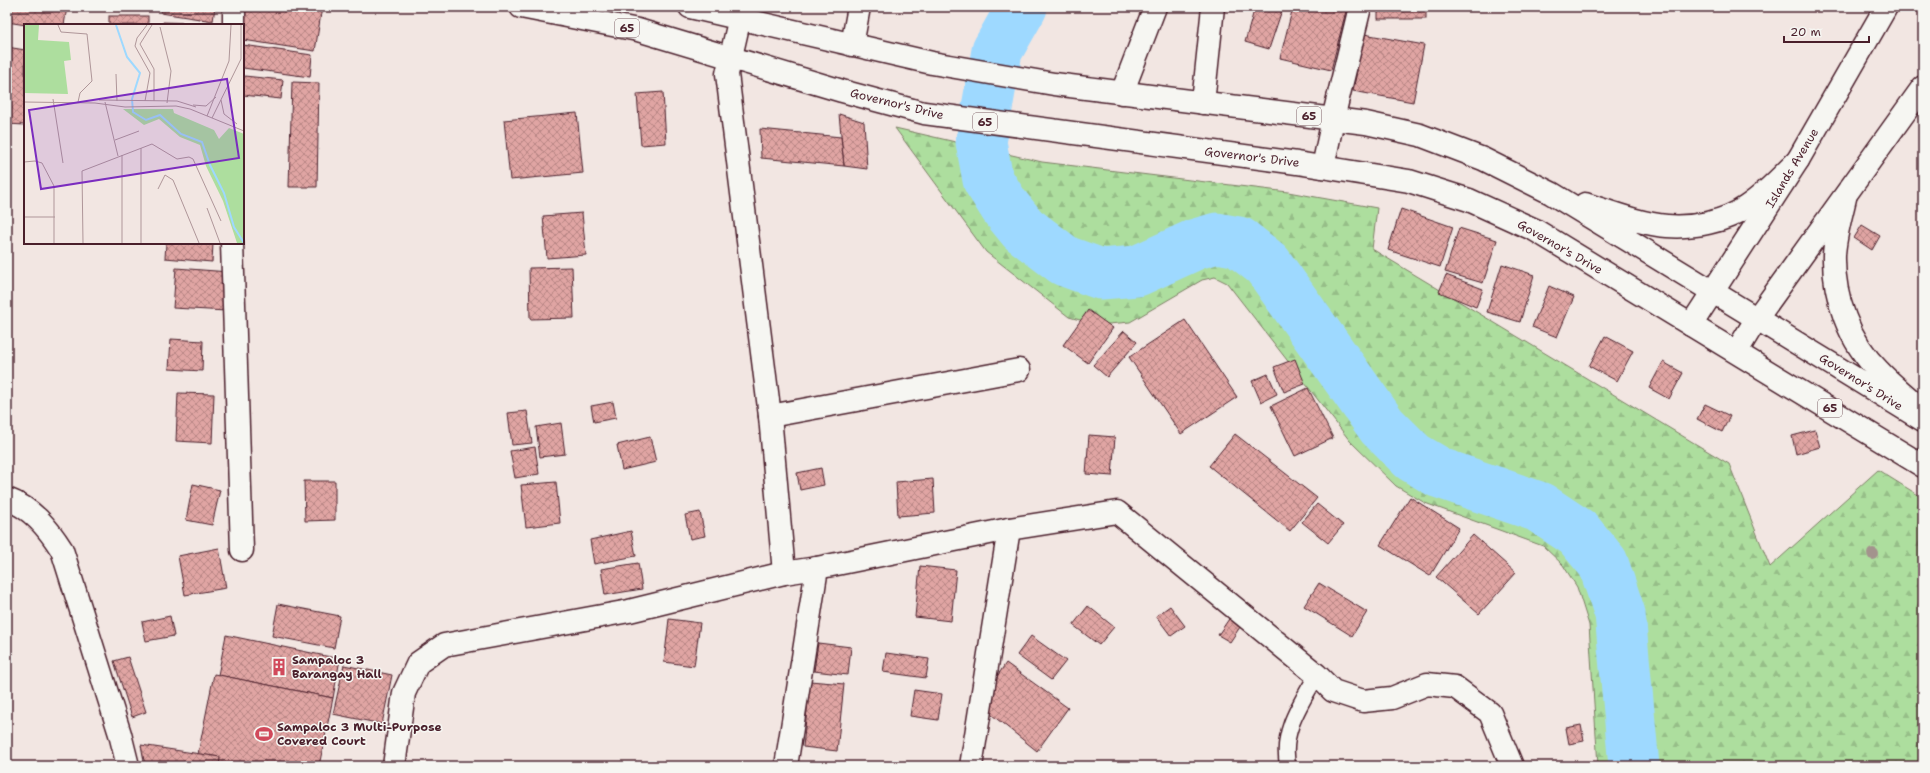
<svg xmlns="http://www.w3.org/2000/svg" width="1930" height="773" viewBox="0 0 1930 773" font-family="'Shantell Sans',sans-serif">
  <defs>
    <pattern id="forest-firs" width="22" height="20" patternUnits="userSpaceOnUse"><rect width="22" height="20" fill="#adde9e"/><path d="M5 1l3.5 6h-7zM16 11l3.5 6h-7z" fill="#96be88"/></pattern>
    <pattern id="building-cross-hatch" width="8" height="8" patternUnits="userSpaceOnUse"><rect width="8" height="8" fill="#e0a5a3"/><path d="M0 0l8 8M0 8l8-8" fill="none" stroke="#b88685"/></pattern>
  </defs>
  <rect width="100%" height="100%" fill="#f2e6e2"/>
  <filter id="ink" filterUnits="userSpaceOnUse"><feTurbulence type="fractalNoise" baseFrequency=".025" numOctaves="2"/><feDisplacementMap in="SourceGraphic" scale="8" xChannelSelector="R" yChannelSelector="G"/><feConvolveMatrix kernelMatrix="1 2 1 2 8 2 1 2 1" color-interpolation-filters="sRGB"/></filter>
  <g filter="url(#ink)">
    <polygon fill="url(#forest-firs)" stroke="#7c7e64" points="895,128 1042,162 1288,192 1377,208 1372,249 1729,464 1770,567 1878,470 1923,498 1923,766 1598,766 1589,625 1577,587 1563,565 1543,546 1425,503 1396,486 1350,441 1227,283 1215,277 1202,280 1130,322 1098,325 1069,317 986,252"/>
    <g fill="none" stroke-linecap="round" stroke-linejoin="round">
      <polyline stroke="#9ed9ff" stroke-width="51" points="1022,7 997,51 981,142 988,180 1005,207 1023,229 1065,261 1101,274 1137,271 1196,244 1217,238 1239,242 1267,264 1382,426 1413,457 1440,473 1539,507 1578,533 1603,563 1620,614 1634,766"/>
    </g>
    <g fill="url(#building-cross-hatch)" stroke="#4a1f2b">
      <polygon points="7,7 67,7 64,25 26,25 7,22"/>
      <polygon points="162,7 215,7 213,21 161,13"/>
      <polygon points="241,7 322,7 315,51 243,40"/>
      <polygon points="1255,7 1283,7 1269,49 1245,42"/>
      <polygon points="1293,7 1347,7 1331,70 1280,58"/>
      <rect x="1378" y="7" width="48" height="12"/>
      <rect x="109" y="16" width="39" height="9"/>
      <polygon points="163,22 193,23 193,25 162,25"/>
      <polygon points="1364,34 1424,45 1413,102 1353,91"/>
      <polygon points="243,45 312,55 310,77 243,68"/>
      <polygon points="7,47 25,50 25,125 7,124"/>
      <polygon points="244,76 283,80 281,99 243,95"/>
      <polygon points="292,82 319,83 317,187 289,187"/>
      <polygon points="663,92 666,143 641,145 637,94"/>
      <polygon points="577,113 583,173 510,180 504,120"/>
      <polygon points="839,114 864,122 867,169 844,166"/>
      <polygon points="760,129 841,137 844,166 761,158"/>
      <polygon points="1401,209 1453,227 1440,267 1388,250"/>
      <polygon points="582,213 586,255 547,258 543,216"/>
      <polygon points="1862,225 1880,236 1872,250 1854,238"/>
      <polygon points="1459,228 1497,240 1483,283 1445,272"/>
      <polygon points="166,243 213,243 212,262 165,258"/>
      <polygon points="1502,264 1534,275 1520,322 1487,312"/>
      <polygon points="572,267 574,318 530,319 529,268"/>
      <polygon points="176,268 229,272 226,311 173,308"/>
      <polygon points="1446,275 1483,289 1476,307 1439,292"/>
      <polygon points="1549,286 1574,297 1557,337 1532,327"/>
      <polygon points="1088,310 1113,328 1088,363 1063,345"/>
      <polygon points="1185,320 1237,397 1181,434 1129,357"/>
      <polygon points="1124,331 1137,342 1107,377 1093,365"/>
      <polygon points="1605,336 1633,351 1617,381 1589,366"/>
      <polygon points="171,339 203,341 202,371 169,369"/>
      <polygon points="1295,359 1305,384 1284,392 1274,367"/>
      <polygon points="1663,362 1683,373 1669,399 1649,388"/>
      <polygon points="1268,374 1277,394 1261,402 1252,381"/>
      <polygon points="1308,388 1333,438 1295,456 1271,406"/>
      <polygon points="178,393 214,394 212,443 176,441"/>
      <polygon points="613,402 616,418 594,422 591,406"/>
      <polygon points="1705,404 1730,416 1722,432 1697,419"/>
      <polygon points="527,411 532,443 512,445 508,413"/>
      <polygon points="561,423 565,454 540,457 536,427"/>
      <polygon points="1815,430 1820,447 1796,454 1792,436"/>
      <polygon points="1235,434 1317,498 1290,531 1209,466"/>
      <polygon points="1089,435 1115,437 1112,476 1086,474"/>
      <polygon points="650,437 656,462 622,470 617,445"/>
      <polygon points="535,447 539,474 515,478 510,451"/>
      <polygon points="821,468 824,485 800,490 797,473"/>
      <polygon points="933,479 935,513 898,516 896,482"/>
      <polygon points="304,481 335,481 335,520 305,521"/>
      <polygon points="556,482 560,523 526,527 521,485"/>
      <polygon points="193,484 220,490 212,525 186,520"/>
      <polygon points="1410,497 1459,528 1430,576 1380,545"/>
      <polygon points="1317,504 1343,525 1328,543 1302,522"/>
      <polygon points="700,512 705,536 690,539 685,515"/>
      <polygon points="631,531 636,556 594,564 590,540"/>
      <polygon points="1473,535 1516,573 1479,614 1436,577"/>
      <polygon points="219,548 226,588 185,595 178,556"/>
      <polygon points="638,563 642,589 605,595 601,569"/>
      <polygon points="920,566 956,570 951,621 915,617"/>
      <polygon points="1319,583 1367,612 1352,636 1304,606"/>
      <polygon points="278,604 340,616 334,648 272,636"/>
      <polygon points="1088,606 1114,627 1099,645 1073,625"/>
      <polygon points="1170,606 1185,626 1171,636 1156,616"/>
      <polygon points="170,616 174,636 146,641 142,622"/>
      <polygon points="1231,616 1242,624 1230,642 1218,635"/>
      <polygon points="669,619 700,623 694,666 664,662"/>
      <polygon points="226,635 340,659 333,698 218,675"/>
      <polygon points="1031,636 1066,661 1051,680 1017,655"/>
      <polygon points="818,643 851,647 848,675 814,671"/>
      <polygon points="886,653 929,659 926,678 883,672"/>
      <polygon points="128,657 146,712 132,717 114,661"/>
      <polygon points="1006,663 1068,708 1037,751 987,711 990,687"/>
      <polygon points="344,665 392,675 382,724 333,714"/>
      <polygon points="214,674 333,698 319,766 219,766 220,757 198,754"/>
      <polygon points="810,681 844,684 837,751 803,747"/>
      <polygon points="914,690 942,694 938,720 910,716"/>
      <polygon points="1581,725 1584,741 1569,744 1566,728"/>
      <polygon points="141,745 220,757 219,766 145,766"/>
    </g>
    <g fill="none" stroke-linecap="round" stroke-linejoin="round">
      <g stroke="#4a1f2b" stroke-width="18">
        <path id="service" d="M 1288,766 C 1280,733 1301,703 1317,675"/>
      </g>
      <g stroke="#4a1f2b" stroke-width="25">
        <g id="minor">
          <polyline points="740,17 727,74 770,416 784,573"/>
          <polyline points="234,25 234,7"/>
          <polyline points="852,45 859,7"/>
          <polyline points="1323,167 1333,119 1360,7"/>
          <polyline points="232,243 242,550"/>
          <polyline points="770,416 1019,370"/>
          <path d="M 7,499 C 32,508 48,528 62,550 L 120,734 L 128,766"/>
          <polyline points="394,766 404,693 418,663 444,645 629,611 784,573 817,568 1009,529 1117,512 1317,675 1333,691 1363,701 1392,698 1427,684 1455,687 1490,713 1512,766"/>
          <polyline points="786,766 817,568"/>
          <polyline points="971,766 1009,529"/>
        </g>
      </g>
      <g stroke="#4a1f2b" stroke-width="25">
        <g id="tertiary">
          <polyline points="1691,325 1798,160 1886,7"/>
          <polyline points="1737,351 1757,318 1923,87"/>
        </g>
      </g>
      <g stroke="#4a1f2b" stroke-width="25">
        <g id="secondary">
          <polyline points="1122,93 1155,7"/>
          <polyline points="1203,103 1213,7"/>
        </g>
      </g>
      <g stroke="#4a1f2b" stroke-width="25">
        <g id="trunk">
          <polyline points="521,7 638,30 842,91 924,113 1297,163 1409,181 1469,200 1535,230 1923,466"/>
          <polyline points="690,7 932,63 1054,84 1366,123 1420,135 1483,159 1551,193 1923,420"/>
          <path d="M 1845,198 C 1841,216 1835,236 1834,255 C 1833,296 1849,342 1879,371 C 1889,382 1902,392 1913,402"/>
          <path d="M 1585,204 C 1610,212 1641,224 1667,226 C 1693,228 1725,222 1746,207 C 1766,194 1782,176 1798,160"/>
        </g>
      </g>
      <use href="#service" stroke="#f6f6f2" stroke-width="15"/>
      <use href="#minor" stroke="#f6f6f2" stroke-width="22"/>
      <use href="#tertiary" stroke="#f6f6f2" stroke-width="22"/>
      <use href="#secondary" stroke="#f6f6f2" stroke-width="22"/>
      <use href="#trunk" stroke="#f6f6f2" stroke-width="22"/>
    </g>
    <circle fill="#a3938d" cx="1873" cy="554" r="6"/>
  </g>
  <defs>
    <g id="building-bare" transform="scale(1.38)"><path d="M-4-6H4V6H1V3H-1V6H-4ZM-2.5-4.3h1.7v1.8h-1.7ZM.8-4.3h1.7v1.8H.8ZM-2.5-1h1.7V.8h-1.7ZM.8-1h1.7V.8H.8Z" fill="#d1495b" stroke="#f6f6f2" stroke-width="2.5" paint-order="stroke"/></g>
    <g id="stadium-bare" transform="scale(1.38)"><path d="M0-5a6.5 5 0 1 0 0 10a6.5 5 0 1 0 0-10ZM-3.5-1.8h7v3.6h-7Z" fill="#d1495b" stroke="#f6f6f2" stroke-width="2.5" paint-order="stroke"/></g>
  </defs>
  <g fill-rule="evenodd">
    <use href="#building-bare" x="279" y="667"/>
    <use href="#stadium-bare" x="264" y="734"/>
  </g>
  <g text-anchor="middle" stroke-width="3" stroke-linejoin="round" paint-order="stroke">
    <g fill="#f6f6f2" stroke="#7e6067" stroke-width="1">
      <rect x="615" y="19" width="24" height="18" rx="3"/>
      <rect x="1297" y="107" width="24" height="18" rx="3"/>
      <rect x="973" y="113" width="24" height="18" rx="3"/>
      <rect x="1818" y="399" width="24" height="18" rx="3"/>
    </g>
    <g font-size="11" font-weight="bold" fill="#4a1f2b">
      <text x="627" y="32">65</text>
      <text x="1309" y="120">65</text>
      <text x="985" y="126">65</text>
      <text x="1830" y="412">65</text>
    </g>
    <g font-size="12" fill="#4a1f2b" stroke="#f6f6f2">
      <text transform="translate(897 104) rotate(14)" y="4">Governor's Drive</text>
      <text transform="translate(1252 157) rotate(7)" y="4">Governor's Drive</text>
      <text transform="translate(1792 168) rotate(-59)" y="4">Islands Avenue</text>
      <text transform="translate(1560 247) rotate(30)" y="4">Governor's Drive</text>
      <text transform="translate(1861 382) rotate(32)" y="4">Governor's Drive</text>
    </g>
    <g font-size="12" font-weight="bold" fill="#4a1f2b" stroke="#f6f6f2" text-anchor="start">
      <text x="292" y="664">Sampaloc 3<tspan x="292" dy="14">Barangay Hall</tspan></text>
      <text x="277" y="731">Sampaloc 3 Multi-Purpose<tspan x="277" dy="14">Covered Court</tspan></text>
    </g>
  </g>
  <g transform="translate(24 24)">
    <rect width="220" height="220" fill="#f2e6e2"/>
    <path d="M 0,1 L 15,1 L 14,16 L 45,18 L 47,36 L 40,37 L 44,70 L 0,69 ZM 99,85 L 149,85 L 150,89 L 190,106 L 195,115 L 205,104 L 220,110 L 220,219 L 213,219 L 199,177 L 182,142 L 176,121 L 156,113 L 135,95 L 120,101 Z" fill="#adde9e"/>
    <path fill="none" stroke="#9ed9ff" stroke-width="2" d="M 92,1 L 103,33 L 116,49 L 108,75 L 109,88 L 122,96 L 136,91 L 157,110 L 178,118 L 186,141 L 200,169 L 210,203 L 220,219"/>
    <path fill="none" stroke="#af9699" stroke-width="1" d="M 34,1 L 37,8 L 63,10M 128,1 L 116,20 L 130,45 L 130,77M 136,3 L 147,47 L 143,79M 92,50 L 93,77M 29,75 L 39,139M 75,76 L 153,77 L 172,83M 197,76 L 200,90 L 213,100M 121,77 L 126,49 L 111,22 L 113,14 L 123,1M 0,78 L 71,79 L 101,83 L 152,82 L 166,85 L 220,107M 54,78 L 56,69 L 68,57 L 63,10M 81,78 L 94,132M 169,81 L 182,82 L 192,73M 183,92 L 205,37 L 207,1M 188,94 L 217,35 L 217,1M 91,116 L 115,107M 98,131 L 98,219M 0,138 L 11,137 L 18,139 L 30,162 L 30,219M 134,165 L 141,151 L 149,156 L 175,219M 183,184 L 196,219M 0,193 L 31,193M 59,219 L 58,147 L 128,120 L 153,135 L 165,133 L 169,135 L 197,197M 117,219 L 117,124"/>
    <path fill="#7b2cbf" fill-opacity="0.15" stroke="#7b2cbf" stroke-width="2" d="M 203,55 L 215,134 L 17,165 L 5,86 Z"/>
    <rect width="220" height="220" fill="none" stroke="#4a1f2b" stroke-width="2"/>
  </g>
  <rect width="1930" height="773" fill="none" stroke="#f6f6f2" stroke-width="24"/>
  <rect x="12" y="12" width="1906" height="749" fill="none" stroke="#4a1f2b" stroke-width="1.5" filter="url(#ink)"/>
  <path d="M1784 36v6h85v-6" fill="none" stroke="#4a1f2b" stroke-width="2"/>
  <text x="1790" y="36" font-size="12" fill="#4a1f2b" stroke="#f6f6f2" stroke-width="3" paint-order="stroke">20 m</text>
</svg>
